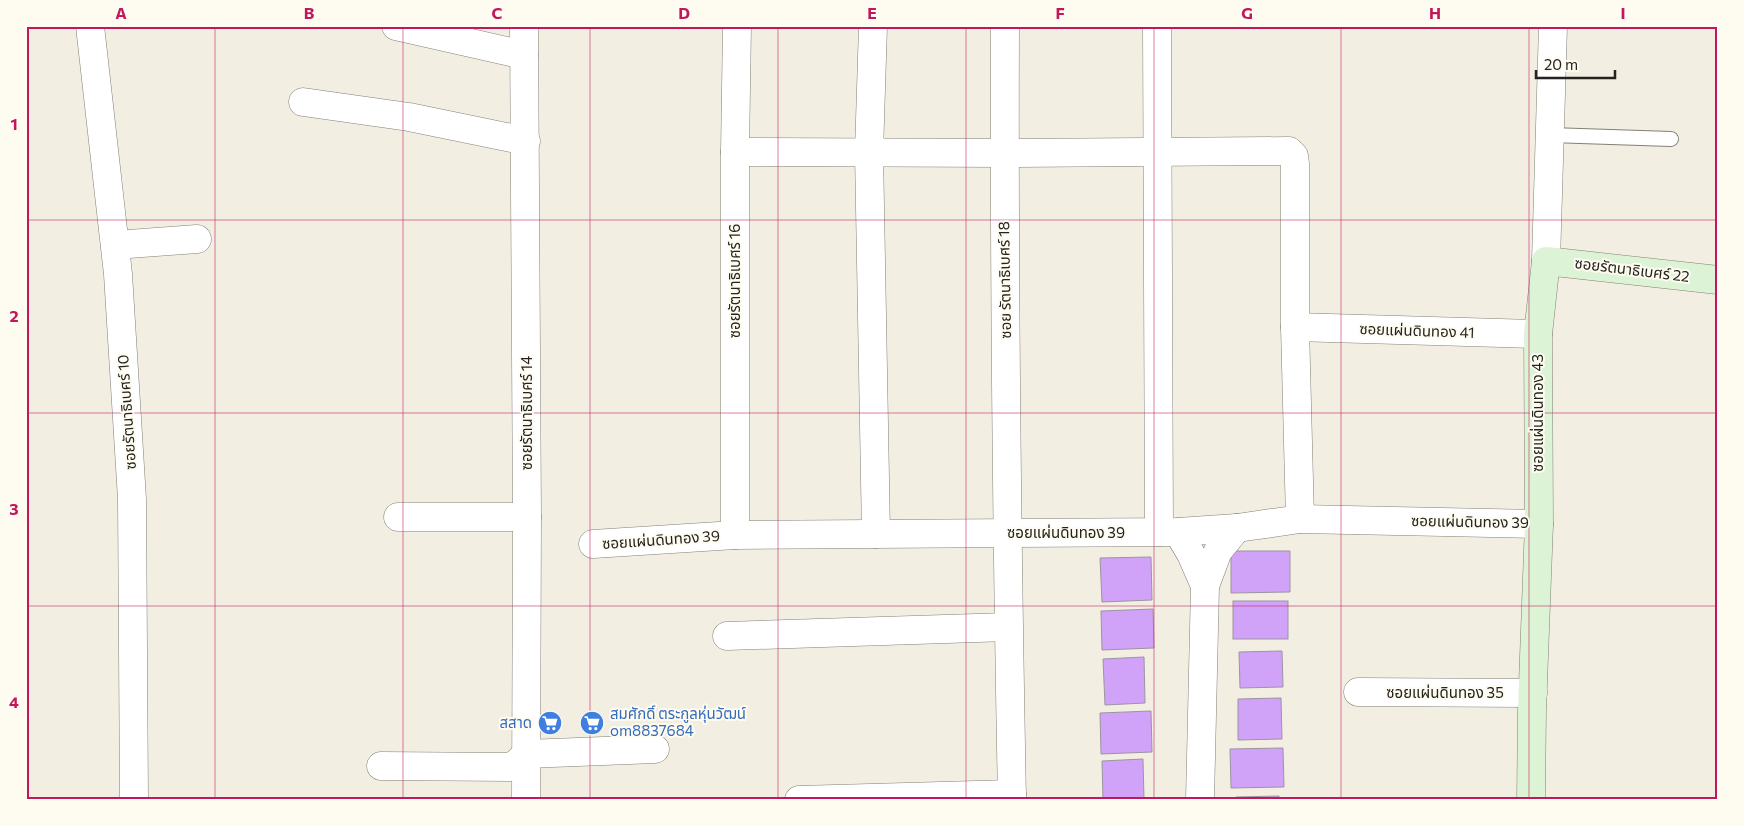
<svg xmlns="http://www.w3.org/2000/svg" width="1744" height="826" viewBox="0 0 1744 826" font-family="Commissioner,'Noto Sans Thai',sans-serif">
  <rect width="100%" height="100%" fill="#f2eee1"/>
  <g fill="#d0a3f8" stroke="#9b95a0">
    <polygon points="1231,551 1290,551 1290,592 1231,593"/>
    <polygon points="1151,557 1152,600 1102,602 1100,558"/>
    <rect x="1233" y="601" width="55" height="38"/>
    <polygon points="1153,609 1154,648 1102,650 1101,611"/>
    <polygon points="1282,651 1283,687 1240,688 1239,652"/>
    <polygon points="1144,657 1145,703 1105,705 1103,659"/>
    <polygon points="1281,698 1282,739 1238,740 1238,699"/>
    <polygon points="1151,711 1152,752 1101,754 1100,713"/>
    <polygon points="1283,748 1284,787 1231,788 1230,749"/>
    <polygon points="1143,759 1144,800 1103,800 1102,761"/>
    <polygon points="1279,796 1280,800 1236,800 1236,797"/>
  </g>
  <g fill="none" stroke-linecap="round" stroke-linejoin="round">
    <g stroke="#838075" stroke-width="16">
      <polyline id="lane" points="1550,135 1671,139"/>
    </g>
    <g stroke="#838075" stroke-width="29">
      <g id="street">
        <polyline points="90,26 118,274 132,499 134,800"/>
        <polyline points="396,26 524,55"/>
        <polyline points="524,26 527,517 526,800"/>
        <polyline points="873,26 869,152 876,534"/>
        <path d="M 1005,26 C 1004,284 1007,542 1012,800"/>
        <polyline points="1157,26 1159,532"/>
        <polyline points="303,102 409,117 526,141"/>
        <polyline points="735,152 1004,153 1289,151 1294,156 1295,164 1295,327 1300,519"/>
        <polyline points="115,245 197,239"/>
        <polyline points="1546,261 1553,26"/>
        <polyline points="1295,327 1538,334"/>
        <polyline points="398,517 527,517"/>
        <polyline points="1178,532 1191,554 1205,586"/>
        <polyline points="735,535 735,152 737,26"/>
        <polyline points="593,544 735,535 1178,532 1237,528 1300,519 1539,524"/>
        <polyline points="727,636 1008,627"/>
        <polyline points="1358,692 1533,693"/>
        <polyline points="381,766 510,767 517,763 526,754 655,749"/>
        <polyline points="799,800 1012,794"/>
        <polyline points="1200,800 1205,586 1218,551 1237,528"/>
      </g>
    </g>
    <g stroke="#838075" stroke-width="29">
      <polyline id="secondary" points="1531,800 1532,710 1539,524 1538,334 1546,261 1718,280"/>
    </g>
    <use href="#lane" stroke="#fff" stroke-width="14"/>
    <use href="#street" stroke="#fff" stroke-width="28"/>
    <use href="#secondary" stroke="#ddf3d5" stroke-width="28"/>
  </g>
  <path fill="none" stroke="#c2185b" stroke-width="1" stroke-opacity="0.55" d="M 215,26 L 215,800M 403,26 L 403,800M 590,26 L 590,800M 778,26 L 778,800M 966,26 L 966,800M 1154,26 L 1154,800M 1341,26 L 1341,800M 1529,26 L 1529,800M 26,220 L 1718,220M 26,413 L 1718,413M 26,606 L 1718,606"/>
  <defs>
    <g id="supermarket-disc" transform="scale(1.25)"><circle r="9.5" fill="#3f7fe0" stroke="#fefbf1"/><path d="M-6-5.5h2.5l.6 2H6L4.5 2H-2.5L-4.4-4H-6ZM-1.5 3.2a1.3 1.3 0 1 0 .1 0ZM3 3.2a1.3 1.3 0 1 0 .1 0Z" fill="#fff"/></g>
  </defs>
  <g fill-rule="evenodd">
    <use href="#supermarket-disc" x="550" y="723"/>
    <use href="#supermarket-disc" x="592" y="723"/>
  </g>
  <g text-anchor="middle" stroke-width="4" stroke-linejoin="round" paint-order="stroke">
    <g font-size="15" fill="#24231e" stroke="#fefbf1">
      <text transform="translate(1632 270) rotate(7)" y="5">ซอยรัตนาธิเบศร์ 22</text>
      <text transform="translate(1005 280) rotate(-91)" y="5">ซอย รัตนาธิเบศร์ 18</text>
      <text transform="translate(735 281) rotate(-90)" y="5">ซอยรัตนาธิเบศร์ 16</text>
      <text transform="translate(1417 331) rotate(2)" y="5">ซอยแผ่นดินทอง 41</text>
      <text transform="translate(127 412) rotate(-94)" y="5">ซอยรัตนาธิเบศร์ 10</text>
      <text transform="translate(527 413) rotate(-90)" y="5">ซอยรัตนาธิเบศร์ 14</text>
      <text transform="translate(1538 413) rotate(-90)" y="5">ซอยแผ่นดินทอง 43</text>
      <text transform="translate(1470 522) rotate(1)" y="5">ซอยแผ่นดินทอง 39</text>
      <text x="1066" y="538">ซอยแผ่นดินทอง 39</text>
      <text transform="translate(661 540) rotate(-4)" y="5">ซอยแผ่นดินทอง 39</text>
      <text x="1445" y="698">ซอยแผ่นดินทอง 35</text>
    </g>
    <g font-size="15" fill="#366cbe" stroke="#fefbf1" text-anchor="start">
      <text x="610" y="719">สมศักดิ์ ตระกูลหุ่นวัฒน์<tspan x="610" dy="17">om8837684</tspan></text>
      <text x="532" y="728" text-anchor="end">สสาด</text>
    </g>
  </g>
  <rect width="1744" height="826" fill="none" stroke="#fefbf1" stroke-width="55"/>
  <path d="M1536 70v8h79v-8" fill="none" stroke="#24231e" stroke-width="2.5"/>
  <text x="1544" y="70" font-size="15" fill="#24231e" stroke="#fefbf1" stroke-width="4" paint-order="stroke">20 m</text>
  <rect x="28" y="28" width="1688" height="770" fill="none" stroke="#c2185b" stroke-width="2"/>
  <g font-size="16" text-anchor="middle" font-weight="bold" fill="#c2185b">
    <text x="121" y="19">A</text>
    <text x="309" y="19">B</text>
    <text x="497" y="19">C</text>
    <text x="684" y="19">D</text>
    <text x="872" y="19">E</text>
    <text x="1060" y="19">F</text>
    <text x="1247" y="19">G</text>
    <text x="1435" y="19">H</text>
    <text x="1623" y="19">I</text>
    <text x="14" y="130">1</text>
    <text x="14" y="322">2</text>
    <text x="14" y="515">3</text>
    <text x="14" y="708">4</text>
  </g>
</svg>
